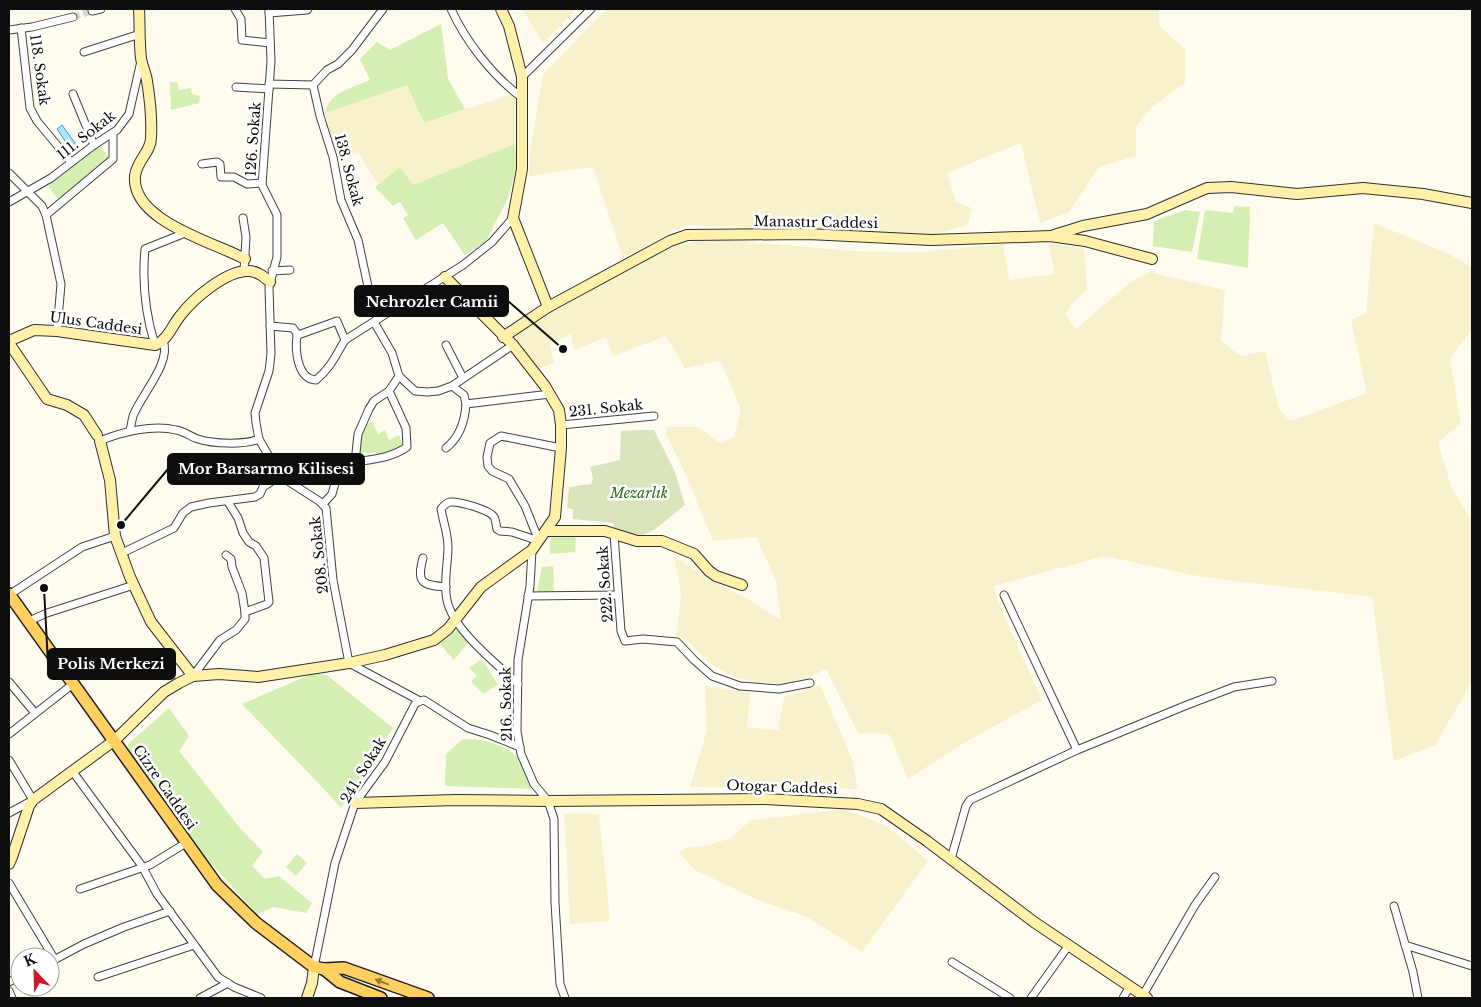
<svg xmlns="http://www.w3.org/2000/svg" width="1481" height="1007" viewBox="0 0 1481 1007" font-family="'Libre Baskerville',serif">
  <rect width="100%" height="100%" fill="#fffbef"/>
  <g fill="#f8f2cc">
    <polygon points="522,9 576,9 543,43"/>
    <polygon points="607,9 1159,9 1159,26 1186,50 1185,83 1152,107 1136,127 1136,156 1099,167 1069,212 1040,223 1021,143 947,173 956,202 972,208 968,225 931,235 685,225 623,258 593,167 529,176 530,153 543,74"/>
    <polygon points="407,85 424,123 513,94 515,98 515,144 413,185 400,167 378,184 358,153 338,160 325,113"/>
    <polygon points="1374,223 1447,253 1472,267 1472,330 1450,358 1461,424 1438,442 1452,489 1472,521 1472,682 1435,745 1394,761 1372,597 1202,577 1104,556 994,586 998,602 1042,700 964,743 908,779 889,734 858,733 826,669 812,676 785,684 759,683 736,678 711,664 687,640 676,637 681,595 674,556 711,581 748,599 781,620 776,581 756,537 713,541 685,473 666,434 666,427 698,427 720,443 734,437 741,410 720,361 685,368 666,336 613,356 606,337 574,350 571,334 550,344 554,363 540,368 536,366 515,337 517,331 554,309 647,259 671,247 697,241 740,241 850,251 920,252 1003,244 1009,280 1055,274 1048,243 1084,249 1087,290 1073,302 1065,314 1076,329 1132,281 1149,272 1225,290 1221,341 1241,356 1265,351 1279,409 1290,421 1367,393 1351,320 1366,313"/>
    <polygon points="820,685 852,759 858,789 690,787 707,730 705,686 750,693 747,727 778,730 784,697"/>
    <polygon points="844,809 887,826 928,861 862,952 807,917 753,898 695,870 679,853 686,848 709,845 731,838 751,820"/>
    <polygon points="564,813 599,814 610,921 570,924"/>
  </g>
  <g fill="#d5eeb4">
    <path d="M 441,24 L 448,79 L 465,109 L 424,123 L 407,85 L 325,113 C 329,92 352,88 370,80 L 360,59 L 377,42 L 390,50 Z"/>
    <polygon points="170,82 177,82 179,90 191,88 192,94 200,96 199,103 171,110"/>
    <polygon points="515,144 517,166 508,198 486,241 465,255 443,223 416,240 403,218 408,215 400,202 393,206 375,187 400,167 413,185"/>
    <polygon points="100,145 110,160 59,201 48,186"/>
    <polygon points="1234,206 1250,207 1248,268 1197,259 1205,210 1233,213"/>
    <polygon points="1185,210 1200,212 1192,252 1153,246 1154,221"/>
    <path d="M 372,421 L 378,434 L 385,430 L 389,440 L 399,435 L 403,446 L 392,453 L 377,455 L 375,452 L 367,454 L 366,452 L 360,454 C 360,441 358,426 372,421 Z"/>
    <polygon points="555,535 576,535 575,552 550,554 550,541"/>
    <polygon points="553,566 554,592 537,592 542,567"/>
    <polygon points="458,629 469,642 454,660 440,644"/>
    <polygon points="482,659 498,685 483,694 471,681 477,676 469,668"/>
    <polygon points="314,673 327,675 393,728 341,808 322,787 242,704"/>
    <polygon points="169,708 189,736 179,751 240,828 263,852 252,866 265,879 279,876 312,903 306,913 274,907 257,914 198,849 129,753 128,744"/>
    <path d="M 463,739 C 482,739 504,743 518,758 C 525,765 529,779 534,789 L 445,786 L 446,754 Z"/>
    <polygon points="297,854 307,863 296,876 286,867"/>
  </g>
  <polygon fill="#d9e4bd" points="642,430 654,430 675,472 685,505 654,530 636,538 616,532 613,523 573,519 573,509 567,508 569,487 591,484 593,478 590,467 620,460 621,431"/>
  <polygon fill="#aee3fc" stroke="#2d9fdb" points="62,125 75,143 69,147 57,129"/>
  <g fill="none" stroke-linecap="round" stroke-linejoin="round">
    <polyline stroke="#dbd7cd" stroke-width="7" stroke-dasharray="7 3.5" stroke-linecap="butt" points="73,17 92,11"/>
    <g stroke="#414141" stroke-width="9">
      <g id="street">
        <polyline points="235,9 241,19 242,40 270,43"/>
        <polyline points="269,9 271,61 262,185 277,215 277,257 269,287 271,354 269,371 255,413 256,423 259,439 280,476 319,501 326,508 333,580 349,663 420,701"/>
        <path d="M 451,9 C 466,42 492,75 521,97"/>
        <polyline points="92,11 101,9"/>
        <polyline points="269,13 307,10 308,9"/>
        <polyline points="21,28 30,108 37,121 71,162"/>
        <polyline points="9,30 32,27 73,17"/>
        <polyline points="84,52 140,34"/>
        <polyline points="522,77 591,9"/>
        <polyline points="269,84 313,85 327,70 338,64 352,50 383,9"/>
        <polyline points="313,85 320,116 333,157 341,200 358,240 369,291 378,319"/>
        <polyline points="236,87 269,89"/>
        <polyline points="73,94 94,145"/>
        <polyline points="202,164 217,162 220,164 221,177 234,177 247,184 262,183"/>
        <polyline points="9,173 42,206 46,215 61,284 57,331"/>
        <polyline points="9,202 51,178 94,145 117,130 129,114 141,61"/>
        <polyline points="46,215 113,159 113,133"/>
        <polyline points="243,218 246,237 244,271"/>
        <polyline points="272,271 290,270"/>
        <polyline points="374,322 392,353 399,376 415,391 427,392 438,391 452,386 513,345"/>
        <polyline points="270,326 293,328 298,335 337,321 345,340 463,265 492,242 513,218"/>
        <path d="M 297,335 C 295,350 297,379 316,380 C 330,369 336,355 345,340"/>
        <path d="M 155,345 C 145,313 142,281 145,249 L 185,233"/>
        <polyline points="446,345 463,378"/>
        <polyline points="452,386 464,395 466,404 550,394"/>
        <polyline points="561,425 654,416"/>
        <path d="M 130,431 C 131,426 132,420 133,416 C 141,395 172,362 163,341"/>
        <path d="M 100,441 C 121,432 154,424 176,430 C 184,431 191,437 198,439 C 213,444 245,445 259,439"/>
        <path d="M 446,448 C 460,437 465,420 466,404"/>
        <path d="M 355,462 C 374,459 391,458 407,447 L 406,428 L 389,391"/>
        <polyline points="323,504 332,494 336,480 343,467 355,462 358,434 369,409 374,401 389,391 399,376"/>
        <polyline points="614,534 621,631 625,641 643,639 677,642 694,660 712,676 740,686 779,689 810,683"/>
        <polyline points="539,541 525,506 509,479 492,471 488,466 487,457 490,443 501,436 561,448"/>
        <polyline points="532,550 530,586 518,660 517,731 521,754 534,784 548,801 554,819 555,903 560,984 565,998"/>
        <polyline points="122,553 174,528 183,513 191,507 209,503 255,497 260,494 263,487 280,476"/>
        <polyline points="226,555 231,559 232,567 242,593 245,612"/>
        <path d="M 423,558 C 416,584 423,585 446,587"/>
        <polyline points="9,595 82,547 115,536"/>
        <polyline points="1004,595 1077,750"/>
        <polyline points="528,596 618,595"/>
        <polyline points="29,621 47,613 134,585"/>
        <polyline points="193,676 220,640 236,630 245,619 245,612 267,604 269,602 264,558 256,546 249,542 243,533 238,518 228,502"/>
        <polyline points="9,682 35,713"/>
        <path d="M 518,684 C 497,664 452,629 447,600 C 443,583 448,564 448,547 C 448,534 443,521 441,509 C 444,505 446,503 450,502 C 459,501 490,510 494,517 C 496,520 496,526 497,529 L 500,531 L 512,532 L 539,541"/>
        <polyline points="9,734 73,684"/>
        <polyline points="9,760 33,800 9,813"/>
        <polyline points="73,772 142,866 157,894 218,977 234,987 261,998"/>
        <polyline points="951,859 966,806 970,800 1077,750 1187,705 1234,687 1272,681"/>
        <polyline points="9,883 55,960"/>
        <polyline points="80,889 150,865 186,843"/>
        <polyline points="1394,906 1413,972 1418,998"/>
        <polyline points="1405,945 1472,966"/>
        <polyline points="50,962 84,944 124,927 170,911"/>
        <polyline points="952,962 1010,998"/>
        <polyline points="314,967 335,863 355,803 385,762 415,704 420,701 424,700 468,728 490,735 520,747"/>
        <polyline points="98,977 194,945"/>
        <polyline points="9,982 20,976"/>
        <polyline points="9,991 12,998"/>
        <polyline points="1143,995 1195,905 1215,877"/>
        <polyline points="200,998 228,983"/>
        <polyline points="1031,998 1069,945"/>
        <polyline points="1123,998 1130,986"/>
      </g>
    </g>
    <g stroke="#303030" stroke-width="12">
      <g id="secondary">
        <path d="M 139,9 C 140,25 139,42 141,58 C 142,66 146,73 147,81 C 150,99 152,119 151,138 C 151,152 137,160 135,176 C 131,221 214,242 245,259"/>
        <polyline points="501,9 509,26 522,77 522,169 513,218 548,307"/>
        <polyline points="1054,235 1083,226 1147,214 1207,188 1231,187 1297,194 1363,188 1423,194 1472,203"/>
        <polyline points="503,337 548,307 670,241 687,235 808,234 931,240 1050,236 1085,241 1152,259"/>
        <path d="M 9,341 L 34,330 L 57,331 L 155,345 C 167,341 172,326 180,316 C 193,299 227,269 250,271 C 258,272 263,276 270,282"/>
        <polyline points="9,343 47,399 67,405 84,415 97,435"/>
        <polyline points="100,441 110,480 115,536 130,577 151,622 193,676"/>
        <polyline points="547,531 605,531 637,541 662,541 694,554 709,571 716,576 742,585"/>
        <polyline points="355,803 456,800 548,801 765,799 858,804 881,809 927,841 1034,922 1147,998"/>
        <polyline points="9,864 12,857 29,806 33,800 115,740 164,692 179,683 193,676 219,674 258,677 349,663 385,655 434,640 448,629 481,587 532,550 555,517 561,448 561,425 559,410 545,386 513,345 445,277"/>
        <polyline points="307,998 312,983 314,967"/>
      </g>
    </g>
    <g stroke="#1f1f1f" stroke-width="14">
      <g id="primary">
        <polyline points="9,594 217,885 256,923 314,967 324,969 344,968 428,998"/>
        <polyline points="324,969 340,982 381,998"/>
      </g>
    </g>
    <use href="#street" stroke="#fff" stroke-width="7"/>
    <use href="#secondary" stroke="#fff1aa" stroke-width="10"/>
    <use href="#primary" stroke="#ffcf5f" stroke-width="11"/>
  </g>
  <defs><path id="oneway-solid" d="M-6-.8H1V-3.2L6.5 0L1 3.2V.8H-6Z" transform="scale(1.25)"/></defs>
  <use fill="#93783b" href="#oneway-solid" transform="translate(382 982) rotate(-159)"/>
  <g text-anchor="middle" stroke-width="5" stroke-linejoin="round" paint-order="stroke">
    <g font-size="14" fill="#0e0e0e" stroke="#fff">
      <text transform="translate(40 70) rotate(82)" y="5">118. Sokak</text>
      <text transform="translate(86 135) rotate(-38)" y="5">111. Sokak</text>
      <text transform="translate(253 139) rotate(-86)" y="5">126. Sokak</text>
      <text transform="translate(349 170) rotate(75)" y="5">138. Sokak</text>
      <text transform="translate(816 222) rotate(1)" y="5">Manastır Caddesi</text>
      <text transform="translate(96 323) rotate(8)" y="5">Ulus Caddesi</text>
      <text transform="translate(606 408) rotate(-6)" y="5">231. Sokak</text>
      <text transform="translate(319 555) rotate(-96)" y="5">208. Sokak</text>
      <text transform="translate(605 584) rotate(-94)" y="5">222. Sokak</text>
      <text transform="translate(506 704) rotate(-91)" y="5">216. Sokak</text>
      <text transform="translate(363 770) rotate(-59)" y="5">241. Sokak</text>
      <text transform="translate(165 787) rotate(55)" y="5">Cizre Caddesi</text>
      <text transform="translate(782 787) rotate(2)" y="5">Otogar Caddesi</text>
    </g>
    <g font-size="14" font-style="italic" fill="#2e6d17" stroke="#fff">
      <text x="639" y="498">Mezarlık</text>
    </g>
  </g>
  <path fill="none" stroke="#0e0e0e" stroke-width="2" d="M563 349L508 301M121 525L168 469M44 588L48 664"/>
  <g fill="#0e0e0e" stroke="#fff" stroke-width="2">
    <circle cx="563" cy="349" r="5"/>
    <circle cx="121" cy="525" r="5"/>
    <circle cx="44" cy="588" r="5"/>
  </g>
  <g fill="#0e0e0e" stroke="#0e0e0e" stroke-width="2">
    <rect x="355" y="286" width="153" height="30" rx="5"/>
    <rect x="168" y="454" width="196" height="30" rx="5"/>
    <rect x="48" y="649" width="127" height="30" rx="5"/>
  </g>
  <g font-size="15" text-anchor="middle" font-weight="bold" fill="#fff">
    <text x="432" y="307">Nehrozler Camii</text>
    <text x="266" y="474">Mor Barsarmo Kilisesi</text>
    <text x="111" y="669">Polis Merkezi</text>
  </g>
  <rect width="1481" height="1007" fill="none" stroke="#0e0e0e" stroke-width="20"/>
  <g transform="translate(35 972) rotate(337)"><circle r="24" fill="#ffffff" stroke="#9f9f9f"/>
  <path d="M0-4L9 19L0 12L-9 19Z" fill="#cc182a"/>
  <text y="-8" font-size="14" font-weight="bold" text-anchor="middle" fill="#0e0e0e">K</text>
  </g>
</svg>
